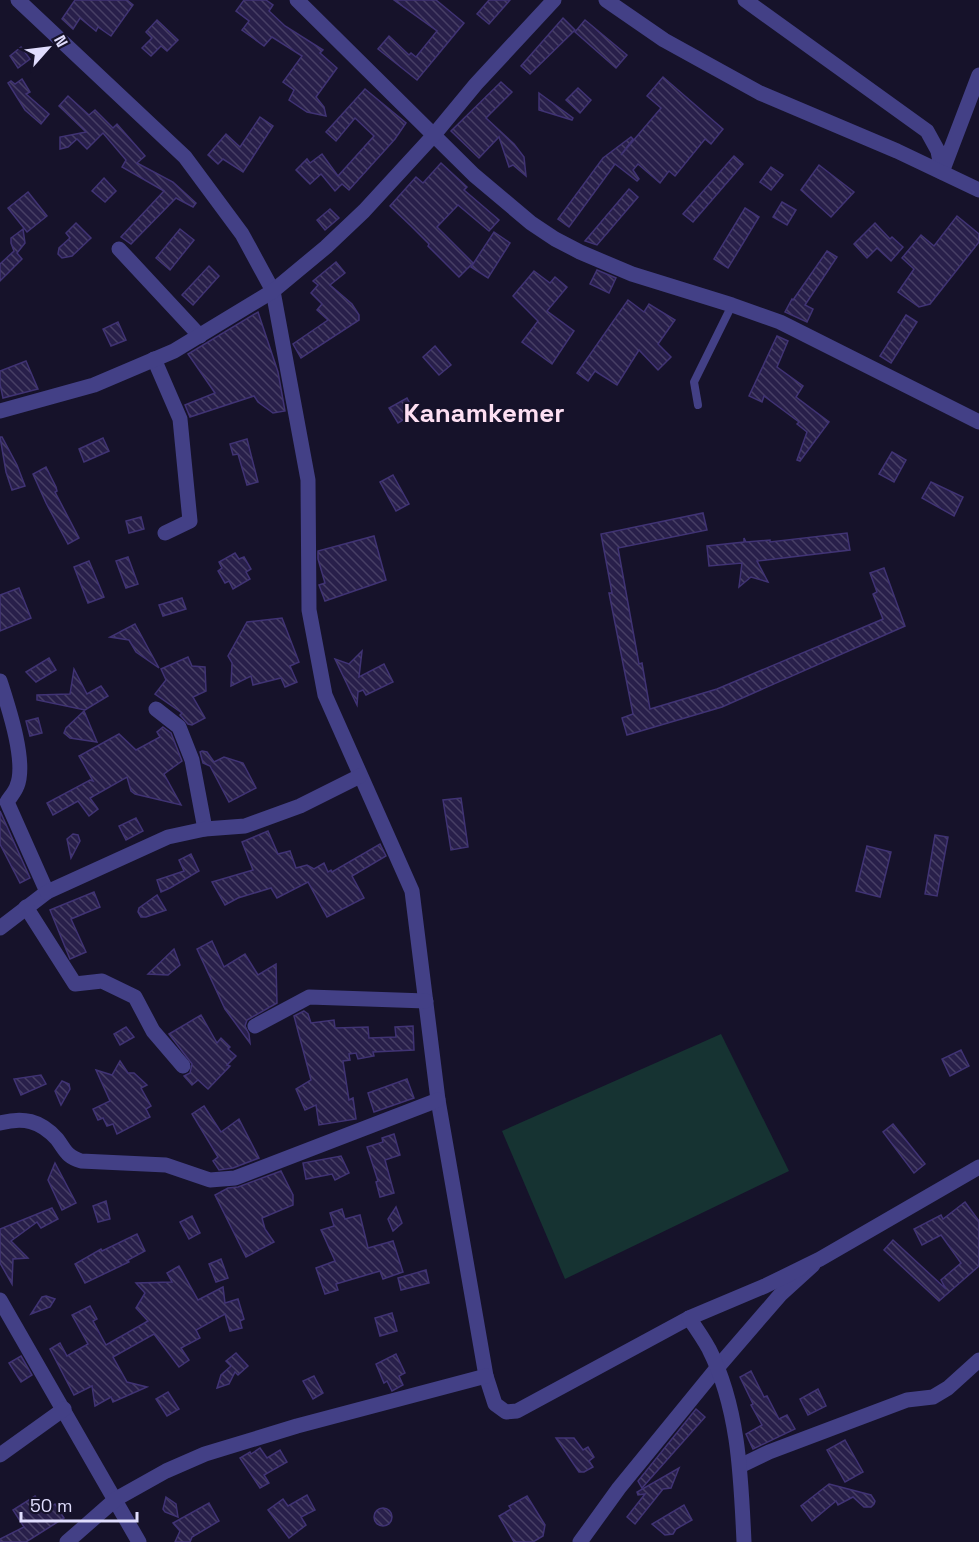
<svg xmlns="http://www.w3.org/2000/svg" width="979" height="1542" viewBox="0 0 979 1542" font-family="'Space Grotesk',sans-serif">
  <defs>
    <pattern id="building-back-hatch" width="6" height="6" patternUnits="userSpaceOnUse" patternTransform="scale(1.5)"><rect width="6" height="6" fill="#281f4a"/><path d="M-1 5l2 2M0 0l6 6M5-1l2 2" fill="none" stroke="#473f65"/></pattern>
  </defs>
  <rect width="100%" height="100%" fill="#16122a"/>
  <polygon fill="#163332" points="721,1034 789,1171 565,1279 502,1131"/>
  <g fill="url(#building-back-hatch)" stroke="#403374" stroke-width="1.5">
    <polygon points="75,0 127,0 133,5 111,36 98,27 96,31 80,18 73,29 62,19"/>
    <polygon points="244,0 266,0 273,5 269,11 285,26 323,50 320,53 337,68 316,97 324,107 326,116 307,112 289,100 294,90 283,82 302,56 272,37 264,46 242,30 249,21 236,11"/>
    <polygon points="394,0 436,0 464,23 417,80 378,49 389,36 409,55 411,53 416,57 437,31"/>
    <polygon points="489,0 510,0 489,24 477,14"/>
    <polygon points="563,18 575,30 530,74 521,66"/>
    <polygon points="157,20 178,40 167,51 161,46 151,56 142,48 152,38 146,32"/>
    <polygon points="585,20 627,55 616,68 575,32"/>
    <polygon points="21,47 30,59 18,68 10,56"/>
    <polygon points="663,77 723,129 711,144 705,139 675,176 669,171 660,183 638,164 633,170 639,179 637,181 615,164 569,227 558,219 603,158 631,137 633,139 621,155 661,108 647,96"/>
    <polygon points="22,79 30,92 26,94 49,114 41,124 25,110 8,83 11,81 15,84"/>
    <polygon points="501,82 512,92 486,118 514,144 524,157 526,176 513,165 509,167 499,137 479,158 451,131"/>
    <polygon points="578,88 591,100 580,113 566,100"/>
    <polygon points="365,89 406,123 395,139 349,190 342,184 335,191 321,174 310,184 296,170 307,159 310,163 322,154 338,176 374,136 355,118 336,141 326,132"/>
    <polygon points="539,93 573,118 572,120 539,110"/>
    <polygon points="68,96 89,115 95,110 113,128 117,124 145,156 137,163 173,182 196,203 193,207 176,198 131,244 121,237 164,191 122,167 126,160 103,133 87,149 77,139 68,147 60,149 60,137 86,132 59,106"/>
    <polygon points="260,117 273,126 243,172 223,159 218,164 208,155 226,134 240,147"/>
    <polygon points="734,156 743,164 693,222 683,214"/>
    <polygon points="441,163 467,187 464,190 499,220 489,231 458,205 437,227 473,263 459,277 428,246 429,244 411,226 390,206 416,177 423,183"/>
    <polygon points="819,165 854,192 831,217 801,190"/>
    <polygon points="771,167 783,175 771,190 760,182"/>
    <polygon points="104,178 116,191 105,202 92,191"/>
    <polygon points="629,189 638,197 597,245 585,241"/>
    <polygon points="28,192 47,216 27,232 8,208"/>
    <polygon points="782,202 796,210 787,225 773,217"/>
    <polygon points="745,208 759,217 728,268 714,259"/>
    <polygon points="330,209 339,218 325,230 317,220"/>
    <polygon points="957,216 979,234 979,242 930,304 919,307 898,292 914,269 902,258 921,235 934,246"/>
    <polygon points="76,223 91,238 72,256 62,258 58,254 59,248 70,238 66,233"/>
    <polygon points="875,223 890,239 892,237 903,247 891,261 877,248 867,258 854,244"/>
    <polygon points="23,229 25,243 17,253 22,259 0,281 0,264 14,251 11,243 11,238"/>
    <polygon points="180,229 194,240 170,270 156,258"/>
    <polygon points="494,232 510,243 488,278 471,267"/>
    <polygon points="827,251 837,257 805,305 813,309 807,322 785,312 792,299 793,300"/>
    <polygon points="336,262 345,273 330,285 352,304 359,315 359,320 301,358 293,344 328,320 317,310 322,304 311,293 318,285 313,281"/>
    <polygon points="209,266 219,276 193,305 182,295"/>
    <polygon points="597,270 616,278 609,293 590,284"/>
    <polygon points="534,271 550,283 555,277 567,287 547,311 574,331 552,364 522,342 538,321 513,296"/>
    <polygon points="628,300 644,312 649,304 675,320 658,344 671,357 658,370 639,350 617,385 595,371 588,381 577,373"/>
    <polygon points="258,312 278,372 285,411 273,413 258,402 254,396 190,417 185,405 215,393 188,354"/>
    <polygon points="906,315 917,322 891,363 880,356"/>
    <polygon points="118,322 126,340 111,346 103,329"/>
    <polygon points="777,336 788,341 777,367 803,386 796,397 829,422 800,461 797,460 807,432 797,424 799,422 764,396 762,402 749,396"/>
    <polygon points="435,346 451,365 439,375 423,357"/>
    <polygon points="26,361 38,389 3,398 0,384 0,371"/>
    <polygon points="407,398 415,413 398,423 389,408"/>
    <polygon points="0,437 2,437 17,465 25,486 12,490 6,472"/>
    <polygon points="103,438 109,451 84,462 79,449"/>
    <polygon points="247,439 258,482 247,485 238,454 233,455 230,444"/>
    <polygon points="892,452 906,460 894,482 879,474"/>
    <polygon points="46,467 56,487 57,491 55,492 79,538 68,544 46,503 33,474"/>
    <polygon points="393,475 409,504 396,511 380,482"/>
    <polygon points="931,482 963,497 954,516 922,498"/>
    <polygon points="703,513 707,530 618,548 639,664 642,663 650,709 717,689 883,619 873,594 877,592 870,573 884,568 905,626 722,707 627,735 622,718 633,714 609,593 612,593 601,534"/>
    <polygon points="141,517 144,529 129,533 126,521"/>
    <polygon points="847,533 850,550 757,561 768,582 751,577 739,587 742,563 709,566 707,546 744,542 744,538 746,542 770,540 770,542"/>
    <polygon points="374,536 386,580 325,601 319,585 325,583 318,559 318,551"/>
    <polygon points="235,553 239,559 244,557 251,569 246,572 250,579 233,589 229,581 225,583 218,571 222,568 219,562"/>
    <polygon points="128,557 138,584 126,588 116,561"/>
    <polygon points="89,561 104,597 88,603 74,567"/>
    <polygon points="19,588 31,618 0,631 0,595"/>
    <polygon points="182,598 186,609 163,616 159,605"/>
    <polygon points="282,618 299,662 290,666 297,682 285,687 281,678 253,685 251,676 231,686 232,663 228,656 247,622"/>
    <polygon points="135,624 148,648 159,668 136,652 129,640 110,637"/>
    <polygon points="362,651 359,677 384,664 393,682 366,695 363,690 358,692 357,705 335,659 349,664"/>
    <polygon points="188,657 192,666 205,667 206,691 193,697 205,718 192,725 188,724 180,715 182,713 155,694 166,680 161,669"/>
    <polygon points="49,658 56,670 36,682 26,672"/>
    <polygon points="74,669 87,694 101,686 108,696 85,710 37,700 37,695 70,694"/>
    <polygon points="84,711 97,742 70,738 64,733 66,728"/>
    <polygon points="38,718 42,733 30,736 26,721"/>
    <polygon points="163,727 171,733 182,761 164,774 181,805 135,794 131,791 127,777 90,798 98,809 89,816 78,801 53,815 47,803 90,780 93,781 79,756 119,734 136,750 160,737 157,732"/>
    <polygon points="202,751 207,752 214,762 224,757 243,763 256,788 229,802 210,766 203,763 200,752"/>
    <polygon points="461,798 468,847 451,850 443,800"/>
    <polygon points="0,811 30,878 20,883 0,844"/>
    <polygon points="136,818 143,831 126,840 119,826"/>
    <polygon points="268,831 278,854 290,851 296,868 307,865 314,869 324,863 328,872 331,870 332,872 380,844 386,856 352,876 364,898 327,917 308,882 277,898 271,888 238,898 225,905 212,882 253,870 242,842"/>
    <polygon points="73,834 78,835 80,841 71,858 67,839"/>
    <polygon points="935,835 948,837 937,896 925,894"/>
    <polygon points="867,846 891,852 880,897 856,891"/>
    <polygon points="191,854 199,871 170,888 161,892 157,880 184,871 179,860"/>
    <polygon points="94,892 100,907 71,919 86,952 70,959 50,910"/>
    <polygon points="157,895 166,910 146,917 141,917 138,912 139,908"/>
    <polygon points="212,941 224,967 245,954 258,975 276,964 277,1003 247,1020 245,1026 249,1034 250,1043 225,1009 197,949"/>
    <polygon points="174,949 180,965 168,975 148,974"/>
    <polygon points="304,1011 308,1014 311,1023 334,1020 335,1028 368,1027 369,1038 396,1037 395,1027 413,1026 414,1050 373,1052 374,1056 358,1059 356,1053 349,1054 350,1060 343,1061 349,1100 353,1098 356,1119 319,1125 316,1105 305,1110 296,1089 311,1080 294,1016"/>
    <polygon points="201,1015 217,1043 221,1038 230,1047 228,1049 236,1056 227,1065 230,1066 208,1089 198,1080 192,1085 184,1076 190,1073 192,1064 169,1034"/>
    <polygon points="126,1027 134,1037 120,1045 114,1034"/>
    <polygon points="961,1050 969,1066 950,1076 942,1059"/>
    <polygon points="120,1061 128,1073 134,1073 147,1085 141,1088 151,1106 146,1109 150,1117 117,1134 113,1124 107,1126 103,1118 98,1120 93,1109 110,1101 96,1070 112,1075"/>
    <polygon points="41,1075 46,1084 21,1095 14,1079"/>
    <polygon points="407,1079 414,1098 374,1112 368,1093"/>
    <polygon points="62,1081 69,1084 70,1089 61,1105 55,1091"/>
    <polygon points="204,1106 221,1132 239,1119 259,1158 233,1168 219,1170 213,1161 218,1157 192,1114"/>
    <polygon points="893,1124 925,1164 914,1173 883,1132"/>
    <polygon points="394,1134 400,1155 385,1160 394,1193 380,1197 376,1182 378,1181 367,1147 383,1142 382,1138"/>
    <polygon points="341,1156 349,1173 335,1180 332,1174 306,1179 303,1163"/>
    <polygon points="55,1163 76,1203 62,1210 48,1180"/>
    <polygon points="281,1171 293,1195 293,1205 262,1218 265,1229 274,1242 246,1257 215,1195 228,1188 238,1187"/>
    <polygon points="106,1201 110,1219 98,1222 93,1206"/>
    <polygon points="965,1202 979,1221 979,1266 939,1301 884,1250 893,1240 946,1289 941,1280 961,1263 941,1235 922,1245 914,1229 941,1215 943,1219"/>
    <polygon points="396,1207 402,1223 393,1231 388,1219"/>
    <polygon points="52,1208 58,1219 41,1228 37,1222 11,1241 28,1258 13,1259 12,1284 0,1263 0,1229"/>
    <polygon points="342,1209 345,1219 360,1215 368,1248 393,1241 403,1272 383,1279 380,1271 336,1284 338,1290 325,1294 316,1268 335,1261 321,1230 334,1226 330,1213"/>
    <polygon points="192,1216 200,1233 189,1239 180,1222"/>
    <polygon points="137,1234 145,1251 128,1260 129,1262 85,1283 75,1264 101,1249 102,1251"/>
    <polygon points="221,1259 228,1278 216,1282 209,1264"/>
    <polygon points="179,1266 198,1300 223,1287 225,1303 238,1299 244,1319 240,1321 242,1328 230,1331 225,1314 196,1330 200,1338 181,1348 189,1360 179,1367 154,1334 113,1357 127,1382 147,1387 113,1402 111,1397 95,1406 92,1386 74,1395 50,1349 60,1343 67,1356 88,1344 72,1315 90,1306 97,1319 93,1321 106,1345 148,1321 136,1308 145,1293 136,1283 172,1282 167,1273"/>
    <polygon points="426,1270 429,1283 401,1290 398,1278"/>
    <polygon points="46,1296 55,1299 50,1307 31,1314 42,1297"/>
    <polygon points="392,1313 397,1331 380,1336 375,1318"/>
    <polygon points="236,1353 248,1366 238,1375 235,1372 229,1384 217,1388 221,1375 231,1366 226,1361"/>
    <polygon points="396,1354 405,1373 399,1376 403,1385 392,1391 387,1381 384,1383 376,1364"/>
    <polygon points="21,1356 32,1375 21,1382 9,1363"/>
    <polygon points="751,1371 764,1397 767,1396 779,1419 787,1415 795,1429 753,1449 746,1434 762,1425 751,1405 753,1404 740,1377"/>
    <polygon points="314,1376 323,1393 313,1399 303,1381"/>
    <polygon points="818,1389 826,1406 808,1415 800,1399"/>
    <polygon points="168,1392 179,1409 167,1416 156,1399"/>
    <polygon points="696,1409 705,1417 642,1488 638,1481"/>
    <polygon points="556,1438 574,1438 583,1450 588,1447 594,1457 589,1461 593,1467 584,1472 579,1472"/>
    <polygon points="845,1440 863,1472 845,1482 827,1450"/>
    <polygon points="260,1448 267,1458 280,1450 287,1462 264,1475 269,1483 260,1488 240,1458 250,1452 251,1454"/>
    <polygon points="679,1468 671,1488 663,1489 635,1524 627,1517 645,1494 638,1495 637,1492"/>
    <polygon points="829,1484 871,1495 875,1501 874,1504 871,1507 864,1507 853,1497 838,1505 836,1501 812,1521 801,1506"/>
    <polygon points="307,1495 315,1510 301,1517 306,1525 289,1538 268,1510 283,1499 288,1506"/>
    <polygon points="35,1496 44,1511 55,1504 64,1518 26,1542 0,1542 0,1539 24,1527 13,1510"/>
    <polygon points="527,1496 545,1525 543,1536 533,1542 514,1542 499,1516 511,1509 509,1506"/>
    <polygon points="166,1497 176,1504 178,1517 165,1512 163,1509"/>
    <polygon points="209,1503 219,1521 192,1537 190,1542 175,1542 180,1531 173,1523"/>
    <polygon points="684,1505 692,1520 676,1529 673,1534 665,1535 652,1524"/>
    <circle cx="383" cy="1517" r="9"/>
  </g>
  <g fill="none" stroke-linecap="round" stroke-linejoin="round">
    <polyline stroke="#434086" stroke-width="8" points="698,405 694,382 732,305"/>
    <g stroke="#434086" stroke-width="15">
      <polyline points="18,0 185,157 242,234 273,291 308,480 309,610 325,695 412,891 438,1100 486,1376 495,1404 506,1412 517,1411 689,1318"/>
      <polyline points="297,0 474,175 531,223 555,239 580,252 632,274 732,305 780,322 979,422"/>
      <polyline points="745,0 927,131 938,151 942,172 979,75"/>
      <polyline points="119,249 200,336"/>
      <polyline points="154,359 180,419 190,521 165,533"/>
      <path d="M 0,681 C 8,706 27,762 17,786 C 15,792 10,797 7,802 L 47,892 L 0,928"/>
      <polyline points="156,709 179,727 192,760 205,829"/>
      <polyline points="47,892 168,837 205,829 245,826 300,806 360,776"/>
      <polyline points="26,907 75,984 102,981 135,997 153,1031 183,1066"/>
      <polyline points="255,1026 309,997 426,1001"/>
      <path d="M 0,1123 C 23,1117 40,1120 57,1139 C 66,1151 66,1156 81,1161 L 166,1165 L 210,1180 L 235,1178 L 438,1100"/>
      <polyline points="0,1300 139,1542"/>
      <polyline points="0,1455 64,1409"/>
      <polyline points="740,1466 769,1452 907,1400 933,1397 948,1388 979,1360"/>
      <polyline points="67,1542 116,1499 166,1471 205,1454 297,1426 486,1376"/>
      <polyline points="580,1542 619,1488 717,1368 780,1295 813,1265"/>
    </g>
    <g stroke="#434086" stroke-width="15">
      <polyline points="606,0 664,40 760,93 897,151 979,190"/>
      <polyline points="0,411 94,385 174,351 273,291 326,247 364,211 433,136 476,84 554,0"/>
      <path d="M 744,1542 C 741,1478 739,1408 709,1349 C 703,1338 696,1328 689,1318 L 765,1286 L 820,1259 L 979,1167"/>
    </g>
  </g>
  <g text-anchor="middle" stroke-width="4.5" stroke-linejoin="round" paint-order="stroke">
    <g font-size="26" font-weight="bold" fill="#fddff2" stroke="#16122a">
      <text x="484" y="422">Kanamkemer</text>
    </g>
  </g>
  <g transform="translate(48 48) rotate(62)" stroke="#16122a" stroke-width="4.5" paint-order="stroke">
  <path d="M0-4.5L10 22L0 15L-10 22Z" fill="#e0ddfd"/>
  <text y="-9" font-size="16" font-weight="bold" text-anchor="middle" fill="#e0ddfd">N</text>
  </g>
  <path d="M21 1512v9h116v-9" fill="none" stroke="#e0ddfd" stroke-width="3"/>
  <text x="30" y="1512" font-size="18" fill="#e0ddfd" stroke="#16122a" stroke-width="4.5" paint-order="stroke">50 m</text>
</svg>
